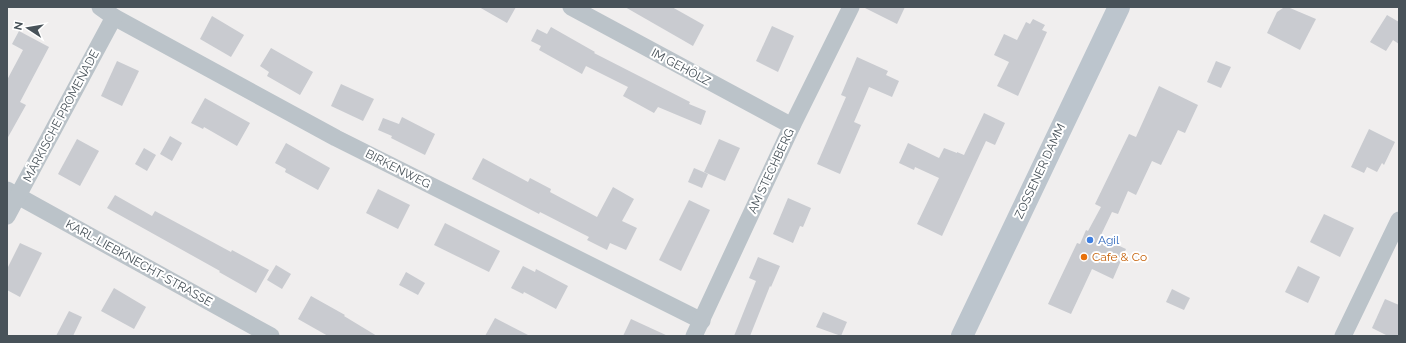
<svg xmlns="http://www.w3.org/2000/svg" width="1406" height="343" viewBox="0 0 1406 343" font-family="Raleway,sans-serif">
  <rect width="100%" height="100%" fill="#f0eeee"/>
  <g fill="#c9cbd0">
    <polygon points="479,7 516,7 507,23"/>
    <polygon points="625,7 672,7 704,25 693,46"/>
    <polygon points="863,7 905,7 897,24"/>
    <polygon points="1283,8 1290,8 1316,19 1300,50 1267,33 1277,12"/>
    <polygon points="1387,15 1399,22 1399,44 1393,40 1386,51 1370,42"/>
    <polygon points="212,16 244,35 231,57 200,39"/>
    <polygon points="1033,19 1045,25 1042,30 1047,32 1018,96 997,86 1009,62 994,55 1004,34 1017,40 1026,22 1030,24"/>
    <polygon points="772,26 794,36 778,72 756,61"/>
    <polygon points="551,27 595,52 594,53 690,102 689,104 706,111 701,125 658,107 654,113 623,96 628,87 586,66 582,74 539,50 541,46 531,41 537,29 547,34"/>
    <polygon points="19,31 49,47 20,102 26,105 7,139 7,80 23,50 12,44"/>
    <polygon points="271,48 313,72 300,95 267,76 269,72 260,66"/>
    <polygon points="857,57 888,71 886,75 899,81 892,97 869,87 854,122 861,125 840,174 817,164 846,97 841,95"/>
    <polygon points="117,61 139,71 122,106 101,96"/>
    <polygon points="1216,61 1231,67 1221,88 1207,82"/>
    <polygon points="341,84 374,99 363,121 331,106"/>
    <polygon points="1159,86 1198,105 1185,133 1178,130 1161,165 1152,161 1136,195 1128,191 1118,214 1112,212 1100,237 1126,249 1113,279 1092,269 1071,314 1048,304 1077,243 1080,244 1086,230 1088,231 1101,207 1095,204 1129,134 1136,137"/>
    <polygon points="205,98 250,123 237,146 204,127 203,129 191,123"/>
    <polygon points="984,113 1005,123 995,145 986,141 942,236 917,224 939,178 915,167 914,170 899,163 908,143 939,158 944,148 957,153 957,152 964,155"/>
    <polygon points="402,117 435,134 425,155 391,138 392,136 378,130 383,118 399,124"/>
    <polygon points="1369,129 1395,142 1384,165 1382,163 1377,172 1367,167 1364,173 1351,167"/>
    <polygon points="170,136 182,143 172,161 160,154"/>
    <polygon points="77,139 99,151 80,186 58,174"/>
    <polygon points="719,139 740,148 725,181 704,172"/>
    <polygon points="286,143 330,168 318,190 285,172 286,169 275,163"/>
    <polygon points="144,148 156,155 147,171 135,164"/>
    <polygon points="483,158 528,182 530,178 551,189 550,192 597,217 613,187 634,199 622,221 637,228 626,250 610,243 607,250 587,240 589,237 540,212 539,214 472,179"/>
    <polygon points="694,168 708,174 702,188 688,182"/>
    <polygon points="378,189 410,205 398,229 366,213"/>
    <polygon points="115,195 152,216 155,211 231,252 232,250 269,270 256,293 219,272 220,271 107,208"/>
    <polygon points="788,198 811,208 803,227 800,226 793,243 773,234"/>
    <polygon points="689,200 710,210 681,271 659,260"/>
    <polygon points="1324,214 1354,228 1340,257 1310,242"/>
    <polygon points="445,223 500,251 489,272 434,245"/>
    <polygon points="20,243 42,253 20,297 7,290 7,269"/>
    <polygon points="758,257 780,266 771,287 770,286 750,336 734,336 756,281 749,278"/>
    <polygon points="276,265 291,274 282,289 267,280"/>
    <polygon points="523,266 535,272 536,269 568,286 556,309 524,292 523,294 511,288"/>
    <polygon points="1298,266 1320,277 1308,303 1285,292"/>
    <polygon points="406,272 425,283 418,295 399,285"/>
    <polygon points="114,288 146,307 134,329 101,311"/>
    <polygon points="1172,289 1190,298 1184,310 1166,302"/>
    <polygon points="311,296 345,315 344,316 377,336 328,336 298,319"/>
    <polygon points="1385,299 1399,305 1399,336 1388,336 1372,328"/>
    <polygon points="69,311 82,317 73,336 56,336"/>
    <polygon points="823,312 847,322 841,336 816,327"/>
    <polygon points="495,318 530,336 485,336"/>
    <polygon points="631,319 668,336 623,336"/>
  </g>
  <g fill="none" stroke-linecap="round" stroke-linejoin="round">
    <g stroke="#bbc3c9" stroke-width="17">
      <polyline points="100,7 114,17 336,138 702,321"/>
      <polyline points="571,7 792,126"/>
      <polyline points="7,190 271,336"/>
      <polyline points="7,216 114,17"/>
      <polyline points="694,336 792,126 851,7"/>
      <polyline points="1343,336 1399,220"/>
    </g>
    <polyline stroke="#bcc5cd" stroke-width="22" points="962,336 1119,7"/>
  </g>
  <circle fill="#3f7fe0" stroke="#fff" stroke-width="1.5" cx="1090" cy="240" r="4"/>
  <circle fill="#e8710a" stroke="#fff" stroke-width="1.5" cx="1084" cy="257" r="4"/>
  <g text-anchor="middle" stroke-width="4" stroke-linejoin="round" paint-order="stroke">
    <g font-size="12" fill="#485259" stroke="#fff">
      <text transform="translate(681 67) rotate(28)" y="4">IM GEHÖLZ</text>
      <text transform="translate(61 116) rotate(-62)" y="4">MÄRKISCHE PROMENADE</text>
      <text transform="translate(398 169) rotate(27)" y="4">BIRKENWEG</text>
      <text transform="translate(771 171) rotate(-65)" y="4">AM STECHBERG</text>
      <text transform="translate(1040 171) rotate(-65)" y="4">ZOSSENER DAMM</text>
      <text transform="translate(139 263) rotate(29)" y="4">KARL-LIEBKNECHT-STRASSE</text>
    </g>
    <g font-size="12" fill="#366cbe" stroke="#fff" text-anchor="start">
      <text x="1098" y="244">Agil</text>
    </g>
    <g font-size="12" fill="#c56008" stroke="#fff" text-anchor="start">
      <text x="1092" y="261">Cafe &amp; Co</text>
    </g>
  </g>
  <rect width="1406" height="343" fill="none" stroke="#485259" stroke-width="16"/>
  <g transform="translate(28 28) rotate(282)" stroke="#ffffff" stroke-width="3" paint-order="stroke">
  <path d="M0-3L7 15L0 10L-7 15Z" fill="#485259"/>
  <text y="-6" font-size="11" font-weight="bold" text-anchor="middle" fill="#485259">N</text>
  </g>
</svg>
